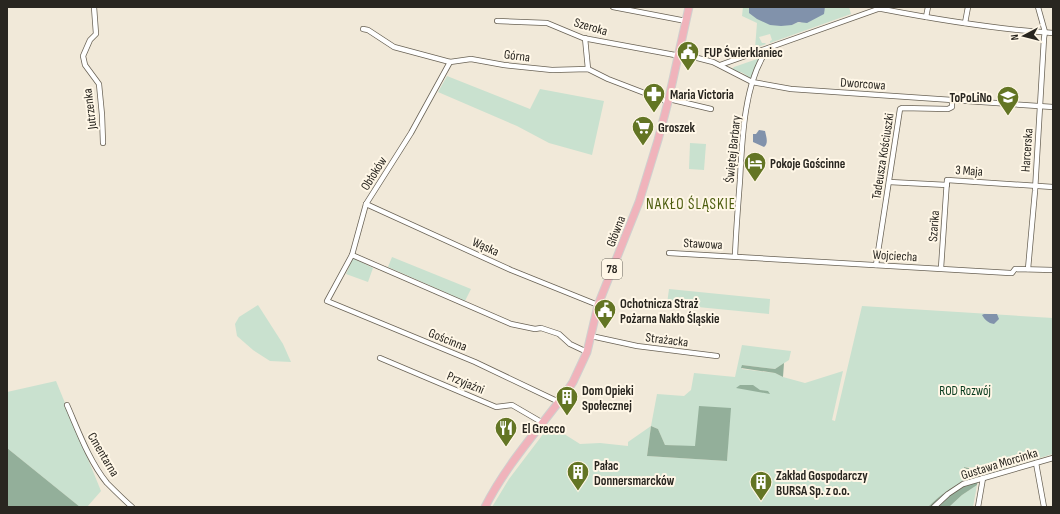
<svg xmlns="http://www.w3.org/2000/svg" width="1060" height="514" viewBox="0 0 1060 514" font-family="'Sofia Sans Condensed',sans-serif">
  <rect width="100%" height="100%" fill="#f1e9d9"/>
  <g fill="#c9e1cf" fill-rule="evenodd">
    <polygon points="743,7 749,7 770,25 792,25 798,22 800,23 825,9 825,7 849,7 851,14 770,43 770,41 772,40 770,34 759,37 762,43 765,43 766,44 755,48 757,23 742,16"/>
    <polygon points="760,58 755,67 751,78 747,77 746,75 741,72 738,73 732,69 734,67"/>
    <polygon points="447,76 530,109 540,89 604,101 592,155 549,143 517,126 438,92"/>
    <polygon points="690,143 706,144 704,170 689,169"/>
    <polygon points="392,257 471,289 465,301 388,267"/>
    <polygon points="353,258 373,268 368,282 346,274"/>
    <polygon points="669,289 770,299 769,314 667,304"/>
    <polygon points="258,305 283,344 291,362 270,361 253,350 237,336 235,324 239,317"/>
    <path d="M 862,306 L 1053,318 L 1053,454 L 979,476 L 979,468 L 965,467 L 967,480 C 951,487 940,495 928,507 L 492,507 L 509,479 L 550,425 L 580,444 L 600,443 L 628,446 L 628,442 L 651,426 L 657,394 L 684,396 L 691,390 L 694,373 L 735,377 L 742,345 L 791,351 L 789,360 L 775,369 L 742,365 L 742,369 L 775,373 L 783,377 L 805,383 L 843,371 L 832,420 L 835,421 ZM 730,408 L 727,461 L 647,456 L 651,426 L 658,429 L 665,445 L 695,447 Z"/>
    <polygon points="56,381 101,491 87,507 80,507 7,448 7,392"/>
    <polygon points="977,485 973,507 949,507 962,495"/>
  </g>
  <g fill="#93af9a">
    <polygon points="784,363 783,377 775,373 741,368 742,365 775,369"/>
    <polygon points="740,385 753,385 760,390 768,391 770,394 736,388"/>
    <polygon points="699,406 731,408 727,461 647,456 651,426 658,429 665,445 695,446"/>
    <polygon points="7,448 80,507 7,507"/>
    <path d="M 964,467 L 969,468 L 970,475 L 979,476 L 977,485 L 962,495 L 949,507 L 928,507 C 940,495 951,487 967,480 Z"/>
  </g>
  <g fill="#8192ab">
    <polygon points="749,7 825,7 824,14 807,23 798,22 792,25 781,26 770,25 757,19 749,13"/>
    <path d="M 759,130 L 765,131 C 766,136 769,143 764,147 L 753,142 L 753,134 L 756,134 Z"/>
    <path d="M 984,314 L 997,314 L 999,319 L 994,324 C 988,323 985,320 982,315 Z"/>
  </g>
  <g fill="none" stroke-linecap="round" stroke-linejoin="round">
    <g stroke="#696255" stroke-width="6">
      <g id="minor">
        <polyline points="94,7 96,34 90,40 83,56 85,65 99,84 102,115 103,143"/>
        <polyline points="613,7 686,21"/>
        <polyline points="926,17 928,7"/>
        <polyline points="497,21 547,23 583,38 675,55 682,54 713,62 752,82 791,89 1053,107"/>
        <polyline points="965,23 968,7"/>
        <polyline points="363,29 368,30 394,47 450,62 471,59 504,65 552,70 588,69 608,79 668,102"/>
        <polyline points="585,38 588,69"/>
        <polyline points="450,62 411,133 366,204 352,255 327,301 475,362 559,402"/>
        <path d="M 720,65 L 878,9 L 882,9 C 939,20 995,29 1053,33"/>
        <polyline points="669,99 711,109"/>
        <polyline points="889,182 947,185"/>
        <polyline points="366,204 511,270 598,305"/>
        <polyline points="669,253 1010,273 1012,273 1015,269 1053,270"/>
        <polyline points="352,255 511,324 535,329 541,328 559,334 570,344 587,352"/>
        <path d="M 735,256 C 736,230 738,205 740,180 C 742,140 744,83 767,50"/>
        <polyline points="876,265 900,109 902,108 948,109 952,107 952,101"/>
        <polyline points="941,268 947,180 1053,187"/>
        <polyline points="1028,269 1035,191 1044,38 1045,32 1038,7"/>
        <polyline points="591,336 637,346 717,356"/>
        <polyline points="380,358 496,407 512,405 543,423"/>
        <path d="M 67,405 C 78,430 89,461 107,483 C 115,491 123,499 132,507"/>
        <polyline points="1036,463 1044,507"/>
        <polyline points="934,507 948,494 963,484 1053,458"/>
        <polyline points="978,507 983,478"/>
      </g>
    </g>
    <g stroke="#d0cfce" stroke-width="9">
      <path id="primary" d="M 485,507 C 506,465 539,429 567,391 L 573,382 L 587,352 L 598,305 L 639,202 L 658,140 L 668,102 L 689,7"/>
    </g>
    <use href="#minor" stroke="#fff" stroke-width="4.5"/>
    <use href="#primary" stroke="#f0b3bb" stroke-width="7"/>
  </g>
  <defs>
    <g id="civic-pin" transform="scale(1.15)"><path d="M0 17L-7.5 6A9.5 9.5 0 1 1 7.5 6Z" fill="#637524" stroke="#fff7e7"/><path d="M-.6-6.5H3V-4.5H.6V-3L4-1V1h2V6H-6V1h2V-1L-.6-3ZM-1.2 2.5V6h2.4V2.5Z" fill="#fff"/></g>
    <g id="pharmacy-pin" transform="scale(1.15)"><path d="M0 17L-7.5 6A9.5 9.5 0 1 1 7.5 6Z" fill="#637524" stroke="#fff7e7"/><path d="M-2-6h4v4h4v4h-4v4h-4v-4h-4v-4h4Z" fill="#fff"/></g>
    <g id="school-pin" transform="scale(1.15)"><path d="M0 17L-7.5 6A9.5 9.5 0 1 1 7.5 6Z" fill="#637524" stroke="#fff7e7"/><path d="M0-5L7-2L0 1L-7-2ZM-4 1L0 2.5L4 1V4Q0 6-4 4Z" fill="#fff"/></g>
    <g id="supermarket-pin" transform="scale(1.15)"><path d="M0 17L-7.5 6A9.5 9.5 0 1 1 7.5 6Z" fill="#637524" stroke="#fff7e7"/><path d="M-6-5.5h2.5l.6 2H6L4.5 2H-2.5L-4.4-4H-6ZM-1.5 3.2a1.3 1.3 0 1 0 .1 0ZM3 3.2a1.3 1.3 0 1 0 .1 0Z" fill="#fff"/></g>
    <g id="hotel-pin" transform="scale(1.15)"><path d="M0 17L-7.5 6A9.5 9.5 0 1 1 7.5 6Z" fill="#637524" stroke="#fff7e7"/><path d="M-6-4.5h1.5V1H6V5H4.5V3h-9V5H-6ZM-4 0a1.8 1.8 0 1 1 3.6 0ZM.5 0V-2.5h3Q6-2.5 6 0Z" fill="#fff"/></g>
    <g id="building-pin" transform="scale(1.15)"><path d="M0 17L-7.5 6A9.5 9.5 0 1 1 7.5 6Z" fill="#637524" stroke="#fff7e7"/><path d="M-4-6H4V6H1V3H-1V6H-4ZM-2.5-4.3h1.7v1.8h-1.7ZM.8-4.3h1.7v1.8H.8ZM-2.5-1h1.7V.8h-1.7ZM.8-1h1.7V.8H.8Z" fill="#fff"/></g>
    <g id="restaurant-pin" transform="scale(1.15)"><path d="M0 17L-7.5 6A9.5 9.5 0 1 1 7.5 6Z" fill="#637524" stroke="#fff7e7"/><path d="M-5-6h1v4h1v-4h1v4h1v-4h1v5L-1.5 .5V6h-2V.5L-5-1ZM5-6V6H3V1.5H1.5Q1.5-4 5-6Z" fill="#fff"/></g>
  </defs>
  <g fill-rule="evenodd">
    <use href="#civic-pin" x="688" y="52"/>
    <use href="#pharmacy-pin" x="654" y="94"/>
    <use href="#school-pin" x="1008" y="97"/>
    <use href="#supermarket-pin" x="643" y="127"/>
    <use href="#hotel-pin" x="755" y="163"/>
    <use href="#civic-pin" x="605" y="310"/>
    <use href="#building-pin" x="567" y="397"/>
    <use href="#restaurant-pin" x="506" y="428"/>
    <use href="#building-pin" x="578" y="472"/>
    <use href="#building-pin" x="761" y="482"/>
  </g>
  <g text-anchor="middle" stroke-width="4" stroke-linejoin="round" paint-order="stroke">
    <rect fill="#fff7e7" stroke="#69655c" stroke-width="1" x="602" y="259" width="20" height="20" rx="3"/>
    <g font-size="12" font-weight="bold" fill="#292620">
      <text x="612" y="273">78</text>
    </g>
    <g font-size="13" fill="#292620" stroke="#fff7e7">
      <text transform="translate(591 26) rotate(16)" y="5">Szeroka</text>
      <text transform="translate(517 55) rotate(7)" y="5">Górna</text>
      <text transform="translate(863 83) rotate(4)" y="5">Dworcowa</text>
      <text transform="translate(89 109) rotate(-97)" y="5">Jutrzenka</text>
      <text transform="translate(732 149) rotate(-84)" y="5">Świętej Barbary</text>
      <text transform="translate(1026 150) rotate(-86)" y="5">Harcerska</text>
      <text transform="translate(882 156) rotate(-81)" y="5">Tadeusza Kościuszki</text>
      <text transform="translate(969 170) rotate(4)" y="5">3 Maja</text>
      <text transform="translate(373 173) rotate(-58)" y="5">Obłoków</text>
      <text transform="translate(933 226) rotate(-86)" y="5">Szarika</text>
      <text transform="translate(615 231) rotate(-69)" y="5">Główna</text>
      <text transform="translate(703 243) rotate(3)" y="5">Stawowa</text>
      <text transform="translate(486 246) rotate(24)" y="5">Wąska</text>
      <text transform="translate(895 255) rotate(3)" y="5">Wojciecha</text>
      <text transform="translate(448 339) rotate(22)" y="5">Gościnna</text>
      <text transform="translate(667 339) rotate(7)" y="5">Strażacka</text>
      <text transform="translate(466 382) rotate(23)" y="5">Przyjaźni</text>
      <text transform="translate(104 454) rotate(59)" y="5">Cmentarna</text>
      <text transform="translate(999 463) rotate(-17)" y="5">Gustawa Morcinka</text>
    </g>
    <g font-size="13" font-weight="bold" fill="#292620" stroke="#fff7e7" text-anchor="start">
      <text x="704" y="57">FUP Świerklaniec</text>
      <text x="670" y="99">Maria Victoria</text>
      <text x="992" y="102" text-anchor="end">ToPoLiNo</text>
      <text x="658" y="132">Groszek</text>
      <text x="770" y="168">Pokoje Gościnne</text>
      <text x="620" y="308">Ochotnicza Straż<tspan x="620" dy="15">Pożarna Nakło Śląskie</tspan></text>
      <text x="582" y="395">Dom Opieki<tspan x="582" dy="15">Społecznej</tspan></text>
      <text x="522" y="433">El Grecco</text>
      <text x="594" y="470">Pałac<tspan x="594" dy="15">Donnersmarcków</tspan></text>
      <text x="776" y="480">Zakład Gospodarczy<tspan x="776" dy="15">BURSA Sp. z o.o.</tspan></text>
    </g>
    <g font-size="13" fill="#06381b" stroke="#fff7e7">
      <text x="965" y="395">ROD Rozwój</text>
    </g>
    <g font-size="15" letter-spacing="1" fill="#4d5d0f" stroke="#fff7e7">
      <text x="691" y="209">NAKŁO ŚLĄSKIE</text>
    </g>
  </g>
  <rect width="1060" height="514" fill="none" stroke="#292620" stroke-width="16"/>
  <g transform="translate(1024 36) rotate(263)" stroke="#fff7e7" stroke-width="3" paint-order="stroke">
  <path d="M0-3L7 15L0 10L-7 15Z" fill="#292620"/>
  <text y="-6" font-size="11" font-weight="bold" text-anchor="middle" fill="#292620">N</text>
  </g>
</svg>
